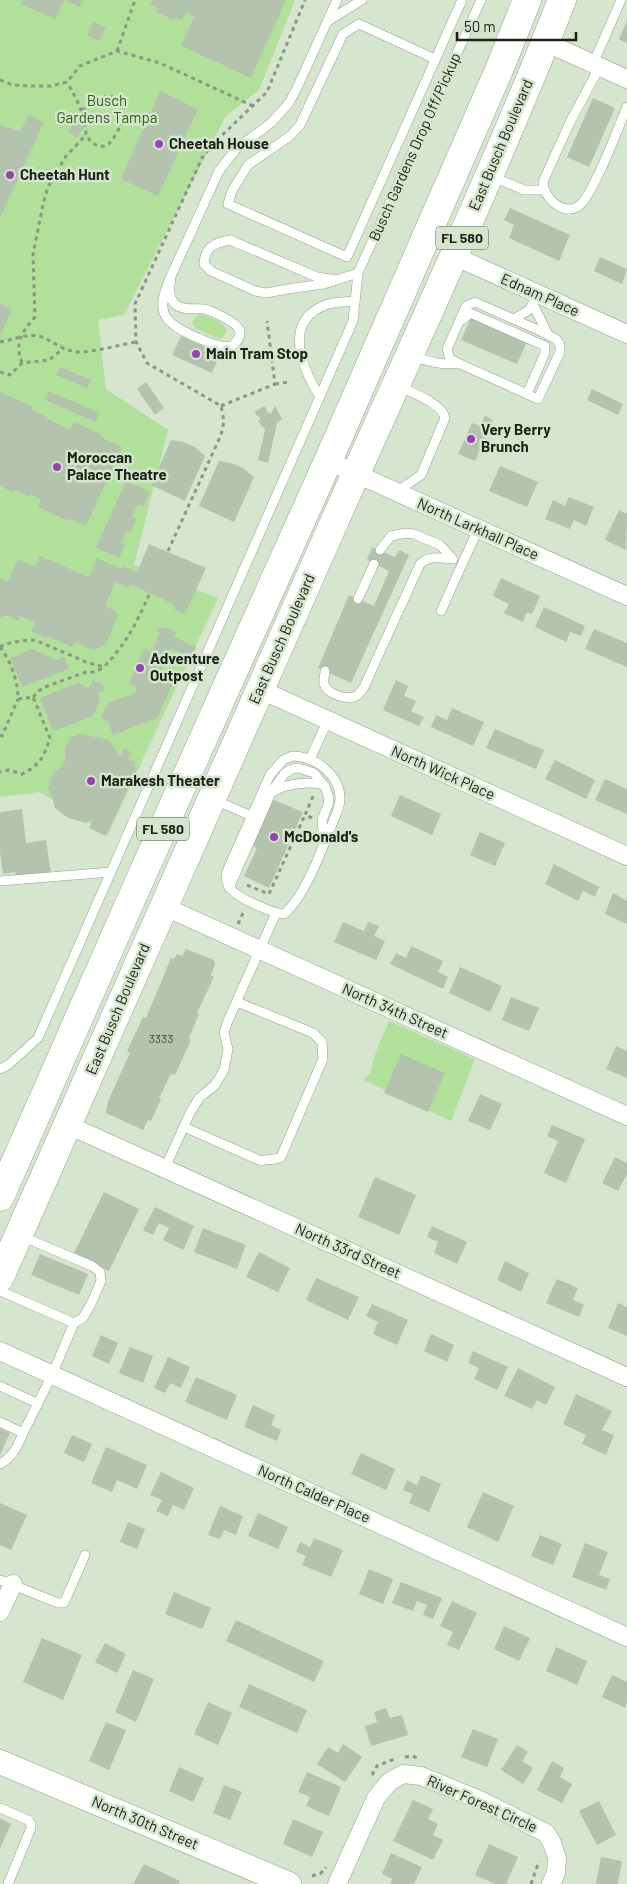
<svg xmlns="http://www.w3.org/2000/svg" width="627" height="1884" viewBox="0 0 627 1884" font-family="Barlow,sans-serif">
  <rect width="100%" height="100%" fill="#d5e5ce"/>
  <g fill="#b1e09b">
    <polygon points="0,0 295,0 259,90 226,116 124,315 98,320 106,389 168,430 134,565 218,598 108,834 40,792 0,797"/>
    <path d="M 199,314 C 208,316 223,321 227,330 L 224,337 L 219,339 L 195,328 L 192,322 Z"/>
    <polygon points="389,1021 475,1059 451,1121 364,1080 370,1073 377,1049"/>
  </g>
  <g fill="#b4c3ad">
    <polygon points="23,0 83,0 80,7 64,0 55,19 21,4"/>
    <polygon points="153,0 286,0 251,78 181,46 194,16 186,12 182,20 176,17 174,20 156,12 158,8 150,5"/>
    <polygon points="627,21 627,43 619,39"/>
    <polygon points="93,22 106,28 99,41 87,35"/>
    <polygon points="160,91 198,109 158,196 121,179"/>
    <polygon points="593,98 615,108 589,167 567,157"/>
    <polygon points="28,115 44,122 0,218 0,125 21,131"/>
    <polygon points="75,120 82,121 84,127 77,138 68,132"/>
    <polygon points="510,208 570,235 559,261 509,238 514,225 504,220"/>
    <polygon points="600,257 627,269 622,284 594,271"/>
    <polygon points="0,304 12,309 0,337"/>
    <polygon points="471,318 527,342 517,364 461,340"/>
    <polygon points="181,336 220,354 212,373 172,355"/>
    <polygon points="60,367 91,380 87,388 56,375"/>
    <polygon points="146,382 164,408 155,415 137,389"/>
    <polygon points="592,389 623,404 618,415 587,400"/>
    <polygon points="49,391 100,413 95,422 45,400"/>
    <polygon points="0,392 33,407 32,410 47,417 47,419 70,430 74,422 98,433 105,439 122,447 86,526 69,518 68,521 38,507 41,499 30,494 29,497 15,490 14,493 0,486"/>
    <polygon points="265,406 268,413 269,412 271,414 275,406 282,419 277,423 268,463 258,460 265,430 258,421 261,419 254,412"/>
    <polygon points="485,416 493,420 475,461 458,454 472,423 480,426"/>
    <polygon points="171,440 183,442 195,447 205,456 185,501 151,485"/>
    <polygon points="219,461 231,463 243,468 254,477 234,522 199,506"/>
    <polygon points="500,466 538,482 527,507 489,491"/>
    <polygon points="126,481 150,492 144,506 138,504 132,517 136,519 131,532 127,530 121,543 125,545 119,558 96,548"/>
    <polygon points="569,497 594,507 586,526 574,520 570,529 545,519 553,500 565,506"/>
    <polygon points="619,510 627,514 626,550 605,540"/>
    <polygon points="149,544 206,568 185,614 175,610 173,604 132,585 126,587 115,582 105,606 115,611 118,616 105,646 93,650 75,642 72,647 47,636 46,638 31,631 35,622 20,616 18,621 6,615 0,618 0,578 8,582 18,559 35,566 40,556 89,577 97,558 121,569 122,566 137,572"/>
    <polygon points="372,547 395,557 399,550 409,555 351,683 318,668 349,595 374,606 389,571 367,560"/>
    <polygon points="501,578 540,596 532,614 527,612 523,622 504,613 509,604 493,596"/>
    <polygon points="544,607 585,626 581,636 570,632 566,642 535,627"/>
    <polygon points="164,627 176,632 174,637 196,647 191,658 170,648 158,676 173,683 157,718 113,735 108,722 101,718 108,703 135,693 137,687 129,684 144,648 152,652 159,634 157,629"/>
    <polygon points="594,629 627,643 627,667 585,649"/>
    <polygon points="32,649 56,660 64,657 69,669 22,687 10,658"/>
    <polygon points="93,680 103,684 104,691 97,693 100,701 93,716 53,731 40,698 78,683 89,688"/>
    <polygon points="396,680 408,686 404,696 416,701 411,711 424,717 419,726 383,710"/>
    <polygon points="452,708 484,722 473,746 431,727 436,715 447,720"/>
    <polygon points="495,729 544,750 536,769 486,748"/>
    <polygon points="81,734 109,740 120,756 124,748 131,752 128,759 135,762 134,767 137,768 106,836 89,828 94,817 86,823 68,818 55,808 53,799 48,788 53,774 65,762 65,748 71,737"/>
    <polygon points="555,760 595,780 586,799 545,779"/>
    <polygon points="605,779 627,789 627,814 595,800"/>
    <polygon points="400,795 441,814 432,835 391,816"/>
    <polygon points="272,799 303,812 269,888 244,876 257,848 253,846"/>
    <polygon points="22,809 26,843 46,840 51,874 16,878 15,872 3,874 0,852 0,812"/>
    <polygon points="480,832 505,843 495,866 470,855"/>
    <polygon points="554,864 599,887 595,897 583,891 578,901 545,884"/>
    <polygon points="613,893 627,901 627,924 605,914"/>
    <polygon points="343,922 364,931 368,922 379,926 374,936 385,941 376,960 334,942"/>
    <polygon points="411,946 443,961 438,972 448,977 443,989 390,964 396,953 406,958"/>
    <polygon points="186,949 214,960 215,964 211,975 214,977 197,1013 199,1014 189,1038 191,1040 175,1075 171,1074 159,1098 161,1099 151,1121 148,1120 143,1130 106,1113 108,1101 130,1053 127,1051 143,1017 146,1018 171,958 174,959 177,954 182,956"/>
    <polygon points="460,967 502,986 490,1012 449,993"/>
    <polygon points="511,997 539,1008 529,1031 502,1020"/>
    <polygon points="616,1046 627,1051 627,1078 606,1069"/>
    <polygon points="401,1054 445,1073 428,1112 384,1093"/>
    <polygon points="480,1094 502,1104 490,1130 468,1121"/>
    <polygon points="552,1125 585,1139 566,1183 544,1173 558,1141 547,1136"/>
    <polygon points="615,1157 627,1163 627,1174 618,1191 602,1183"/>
    <polygon points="375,1177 416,1195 399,1235 358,1217"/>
    <polygon points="104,1192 139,1209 109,1271 74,1253"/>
    <polygon points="155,1207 194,1226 183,1250 163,1240 169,1228 159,1223 153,1235 143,1230"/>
    <polygon points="432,1226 467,1242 457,1264 434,1253 438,1242 427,1237"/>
    <polygon points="203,1228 246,1245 237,1269 194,1252"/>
    <polygon points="259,1252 290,1268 278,1292 246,1277"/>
    <polygon points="40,1254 88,1274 79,1295 31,1275"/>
    <polygon points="505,1261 529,1273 521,1292 497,1280"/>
    <polygon points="316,1278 359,1297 348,1320 306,1300"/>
    <polygon points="557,1279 578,1288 573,1300 584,1305 579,1317 546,1303"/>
    <polygon points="618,1303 627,1307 627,1336 608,1328"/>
    <polygon points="372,1304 408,1320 397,1345 373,1334 378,1322 366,1316"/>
    <polygon points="431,1334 454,1345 447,1362 424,1351"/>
    <polygon points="101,1335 118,1343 109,1364 92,1356"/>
    <polygon points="130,1347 153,1356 143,1383 119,1373"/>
    <polygon points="473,1351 508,1367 497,1390 474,1379 479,1368 468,1363"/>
    <polygon points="168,1357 190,1367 181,1388 170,1383 165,1393 154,1388"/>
    <polygon points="518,1368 555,1387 546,1405 537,1400 532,1409 504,1396"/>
    <polygon points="196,1377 237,1395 227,1420 185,1402"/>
    <polygon points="576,1394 612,1411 602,1430 614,1435 606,1455 582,1444 586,1435 563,1424"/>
    <polygon points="253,1405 275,1415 271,1425 281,1430 277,1441 244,1427"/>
    <polygon points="0,1428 10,1433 0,1455"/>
    <polygon points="72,1435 92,1444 84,1462 64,1453"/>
    <polygon points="106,1447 147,1465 137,1489 117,1480 112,1492 91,1483"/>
    <polygon points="361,1453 395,1469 386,1490 351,1474"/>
    <polygon points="161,1472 194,1488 184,1510 173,1505 168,1516 156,1511 162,1500 150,1495"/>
    <polygon points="421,1475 441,1484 429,1512 409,1503 413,1494 403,1490 407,1480 417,1485"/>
    <polygon points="483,1492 514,1506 498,1542 467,1527"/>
    <polygon points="0,1503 27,1515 11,1550 0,1545"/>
    <polygon points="220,1506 243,1516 236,1535 224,1530 220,1539 208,1535"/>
    <polygon points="258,1513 288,1527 278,1549 248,1536"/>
    <polygon points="128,1522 145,1529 137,1549 120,1542"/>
    <polygon points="540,1535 562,1544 553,1565 531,1556"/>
    <polygon points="314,1538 343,1550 331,1577 302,1565 306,1556 296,1552 300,1542 310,1547"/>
    <polygon points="585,1543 608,1552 599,1575 610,1579 606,1590 572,1577"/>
    <polygon points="369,1569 393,1579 383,1604 359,1594"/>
    <polygon points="401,1582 442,1598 433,1619 423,1615 427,1605 417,1601 413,1611 392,1603"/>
    <polygon points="174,1592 211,1608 202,1629 165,1614"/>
    <polygon points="452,1601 477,1613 459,1650 447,1645 453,1632 440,1626"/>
    <polygon points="236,1620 324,1661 314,1682 226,1641"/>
    <polygon points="504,1626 530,1638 519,1661 494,1649"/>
    <polygon points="42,1638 82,1655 63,1700 23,1682"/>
    <polygon points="105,1643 126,1654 117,1673 95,1662"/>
    <polygon points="556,1647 587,1661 577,1685 546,1671"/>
    <polygon points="133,1670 154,1679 136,1722 115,1712"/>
    <polygon points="612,1675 627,1682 627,1703 625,1708 602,1697"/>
    <polygon points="249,1684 307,1710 297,1733 239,1707"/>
    <polygon points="208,1702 232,1713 218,1745 194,1734"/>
    <polygon points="386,1708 390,1718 402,1715 408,1735 371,1746 365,1726 377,1722 374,1712"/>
    <polygon points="106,1722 126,1730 109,1770 89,1761"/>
    <polygon points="473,1729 498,1739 487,1767 461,1757"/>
    <polygon points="343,1744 362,1757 345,1782 317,1764 328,1747 338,1753"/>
    <polygon points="517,1745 528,1752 522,1761 533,1768 523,1784 501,1770"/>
    <polygon points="552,1761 564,1768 560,1777 572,1784 562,1803 537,1790"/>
    <polygon points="179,1767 204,1778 193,1802 169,1791"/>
    <polygon points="307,1772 341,1787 329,1816 306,1806 310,1797 298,1792"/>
    <polygon points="224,1785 242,1792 230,1820 213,1813"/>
    <polygon points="413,1800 433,1809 428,1819 438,1824 433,1835 443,1840 433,1860 393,1841"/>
    <polygon points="599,1801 616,1835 597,1845 579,1811"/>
    <polygon points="0,1818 11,1824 0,1848"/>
    <polygon points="293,1819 323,1832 312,1857 283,1844"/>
    <polygon points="489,1844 518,1857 506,1884 495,1884 475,1875"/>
    <polygon points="391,1853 422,1867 414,1884 390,1884 392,1879 382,1874"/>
    <polygon points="601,1857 622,1861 618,1884 596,1884"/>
    <polygon points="144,1864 180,1881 178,1884 133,1884"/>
  </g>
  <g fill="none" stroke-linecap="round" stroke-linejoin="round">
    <g stroke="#94a28d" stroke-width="10">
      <g id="lane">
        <polyline points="328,21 362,0"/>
        <polyline points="435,59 359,24 343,34 300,125 290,136 248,165 232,191 228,204 347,257 462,0"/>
        <polyline points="593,64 621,0"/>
        <path d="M 600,66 L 570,122 L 543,182 C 544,197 561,215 577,207 C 592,200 619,125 627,107"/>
        <polyline points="491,176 524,190 543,190"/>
        <path d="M 171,276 C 170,285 167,298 176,305 C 185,311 193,308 203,309 C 207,309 213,312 217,314 C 232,321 251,330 232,346 C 219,348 210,343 198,338 C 163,322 154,314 171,276 L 219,171 L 236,149 L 271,123 L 289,103 L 297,88 L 337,0"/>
        <path d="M 337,280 L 317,277 L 230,240 C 214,243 205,247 204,264 L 211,271 L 255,291 L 266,293 L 294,288 L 324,284 L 358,273 L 481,0"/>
        <polyline points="514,319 529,310 535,300"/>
        <polyline points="462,320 470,313 545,346 545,353 527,394"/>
        <path d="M 412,356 C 428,361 441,366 458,363 L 538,399 L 560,352 L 560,345 L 556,339 L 548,335 L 533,304"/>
        <polyline points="458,363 450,359 447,349 466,306 475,302 547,334"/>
        <path d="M 320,397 C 302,368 281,320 328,304 C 336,302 346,302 355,301"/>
        <path d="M 396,492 L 421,475 L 445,418 C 442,403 411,392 397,386"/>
        <polyline points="358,599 374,564"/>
        <polyline points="441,611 478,529"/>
        <path d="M 325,671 C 325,675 323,680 324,684 C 327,694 348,701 356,696 C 360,694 362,690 364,687 L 420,564 C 430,555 440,558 453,559 L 440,545 L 414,534 L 405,533 L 391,536 L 380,550"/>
        <path d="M 292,756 C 315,756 341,775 340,800 C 340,804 338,808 337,812 C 325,840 307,895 284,914 C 272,913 237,898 230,888 C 225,882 226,875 228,869 L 270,775 L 283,760 Z"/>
        <polyline points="310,759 328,720"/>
        <path d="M 273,792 C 283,784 314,780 325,786"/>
        <polyline points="213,799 251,816"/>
        <polyline points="0,881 111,872"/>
        <polyline points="229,888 272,791 285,773 292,769 299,768 314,773 325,787 329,798 328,805 322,820 324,840"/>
        <polyline points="0,1069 8,1065 38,1038 353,321 358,273"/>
        <path d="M 184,1127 L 261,1161 C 268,1158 274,1161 281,1157 L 323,1059 L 322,1042 L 313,1033 L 237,1002"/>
        <polyline points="165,1168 190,1113 199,1098 215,1085 224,1070 228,1049 224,1033 227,1023 276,913"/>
        <polyline points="21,1236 92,1266 100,1272 101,1281 92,1302 83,1318 74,1323 52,1375 23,1433"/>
        <polyline points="0,1291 74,1323"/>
        <polyline points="0,1386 37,1403"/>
        <path d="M 0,1422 L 23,1433 C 18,1446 12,1458 0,1464"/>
        <polyline points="0,1580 58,1603 64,1603 85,1555"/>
        <polyline points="0,1808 28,1820 31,1824 31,1828 8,1884"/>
      </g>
    </g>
    <g stroke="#94a28d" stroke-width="19">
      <g id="street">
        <polyline points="545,42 627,79"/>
        <polyline points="454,256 627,334"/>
        <polyline points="328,461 627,596"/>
        <polyline points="259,689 627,856"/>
        <polyline points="163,906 627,1116"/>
        <polyline points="68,1125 627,1377"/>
        <polyline points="0,1351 627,1637"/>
        <polyline points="0,1612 13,1584"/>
        <polyline points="337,1884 376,1798 389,1782 403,1774 421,1776 482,1801 546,1833 552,1843 557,1858 556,1873 551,1884"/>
      </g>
    </g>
    <g stroke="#94a28d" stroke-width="25">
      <polyline id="secondary" points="0,1762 289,1884"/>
    </g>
    <g stroke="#94a28d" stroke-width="29">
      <g id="primary">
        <polyline points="0,1197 134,893 328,461 499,70 527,0"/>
        <path d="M 0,1277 C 111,1027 221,777 332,527 C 410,352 492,178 562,0"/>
      </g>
    </g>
    <g stroke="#8b9786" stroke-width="3" stroke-dasharray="4 4" stroke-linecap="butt">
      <polyline points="117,51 135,0"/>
      <polyline points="0,80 13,85 35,86 50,86 67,82 80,66 117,51 160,63 253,106"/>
      <path d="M 82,110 C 98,103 103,90 121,100 C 128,116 118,134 107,146 C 96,147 92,144 86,135"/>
      <path d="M 0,342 C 13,340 29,332 42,337 C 54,342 64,351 78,352 C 96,352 118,345 136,342"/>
      <path d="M 22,363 C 14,341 22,333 35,317 L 33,255 L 43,204 L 48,187 L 66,156 L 86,135 C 85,114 77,100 67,82"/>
      <polyline points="0,372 10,375 22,363 49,360 64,348"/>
      <polyline points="275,384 289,382"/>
      <polyline points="221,406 275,384 267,321"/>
      <polyline points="168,551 221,435 224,421 221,406 147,363 136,342 135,304 202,158 214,143 267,92 305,0"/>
      <path d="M 0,647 L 6,644 L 20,641 L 35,640 L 86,662 L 104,667 C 127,642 135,626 149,595"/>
      <path d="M 0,647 C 11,662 18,680 18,699 L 33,697 L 50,738 C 44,757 40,765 22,774 L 9,770 L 0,772"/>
      <polyline points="33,697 42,688 86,672 94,672 103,668"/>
      <polyline points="0,735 2,736 18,699"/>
      <polyline points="312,818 305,815 314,794"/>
      <polyline points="247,885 269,894 305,815"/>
      <polyline points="238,924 244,911"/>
      <polyline points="405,1757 412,1756 418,1758"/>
      <polyline points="372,1775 377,1766 397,1758"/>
      <polyline points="312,1876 321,1873 326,1867"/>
      <polyline points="531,1884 539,1861"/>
    </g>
    <use href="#lane" stroke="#fff" stroke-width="9"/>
    <use href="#street" stroke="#fff" stroke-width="18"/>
    <use href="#secondary" stroke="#fff" stroke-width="24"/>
    <use href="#primary" stroke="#fff" stroke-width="28"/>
  </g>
  <g fill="#9644b4" stroke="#d5e5ce" stroke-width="2">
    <circle cx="159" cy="144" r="5"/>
    <circle cx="10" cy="175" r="5"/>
    <circle cx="196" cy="354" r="5"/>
    <circle cx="471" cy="439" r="5"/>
    <circle cx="57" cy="467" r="5"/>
    <circle cx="140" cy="668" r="5"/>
    <circle cx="91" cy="781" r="5"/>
    <circle cx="274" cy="837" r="5"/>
  </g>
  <g text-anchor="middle" stroke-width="5" stroke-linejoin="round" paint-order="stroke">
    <g font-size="12" fill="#424a3f">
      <text x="161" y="1043">3333</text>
    </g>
    <g fill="#d5e5ce" stroke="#545c50" stroke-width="1">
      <rect x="436" y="226.5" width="52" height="23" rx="4"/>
      <rect x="137" y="817.5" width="52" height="23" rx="4"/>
    </g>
    <g font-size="14" font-weight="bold" fill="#1c221a">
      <text x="462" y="243">FL 580</text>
      <text x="163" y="834">FL 580</text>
    </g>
    <g font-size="15" fill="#326112" stroke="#d5e5ce">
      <text x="107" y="106">Busch<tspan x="107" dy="17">Gardens Tampa</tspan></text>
    </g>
    <g font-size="15" font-weight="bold" fill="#1c221a" stroke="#d5e5ce" text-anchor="start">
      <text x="169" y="149">Cheetah House</text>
      <text x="20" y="180">Cheetah Hunt</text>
      <text x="206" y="359">Main Tram Stop</text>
      <text x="481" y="435">Very Berry<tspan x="481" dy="17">Brunch</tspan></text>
      <text x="67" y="463">Moroccan<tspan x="67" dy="17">Palace Theatre</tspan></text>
      <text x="150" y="664">Adventure<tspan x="150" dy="17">Outpost</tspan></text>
      <text x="101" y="786">Marakesh Theater</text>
      <text x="284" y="842">McDonald's</text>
    </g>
    <g font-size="15" fill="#1c221a" stroke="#d5e5ce">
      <text transform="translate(501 145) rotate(-67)" y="5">East Busch Boulevard</text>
      <text transform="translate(415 147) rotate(-66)" y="5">Busch Gardens Drop Off/Pickup</text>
      <text transform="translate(540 295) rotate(24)" y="5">Ednam Place</text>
      <text transform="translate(478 529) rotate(24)" y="5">North Larkhall Place</text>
      <text transform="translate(282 639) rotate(-66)" y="5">East Busch Boulevard</text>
      <text transform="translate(443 773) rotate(24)" y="5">North Wick Place</text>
      <text transform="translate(118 1009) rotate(-67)" y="5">East Busch Boulevard</text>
      <text transform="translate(395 1011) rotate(24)" y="5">North 34th Street</text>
      <text transform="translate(348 1251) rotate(24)" y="5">North 33rd Street</text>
      <text transform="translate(314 1494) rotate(24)" y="5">North Calder Place</text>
      <text transform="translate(482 1804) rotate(24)" y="5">River Forest Circle</text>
      <text transform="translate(145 1823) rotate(23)" y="5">North 30th Street</text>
    </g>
  </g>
  <path d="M457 32v8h119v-8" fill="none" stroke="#1c221a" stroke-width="2.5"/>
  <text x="464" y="32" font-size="15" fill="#1c221a" stroke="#d5e5ce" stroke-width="4" paint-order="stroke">50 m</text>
</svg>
